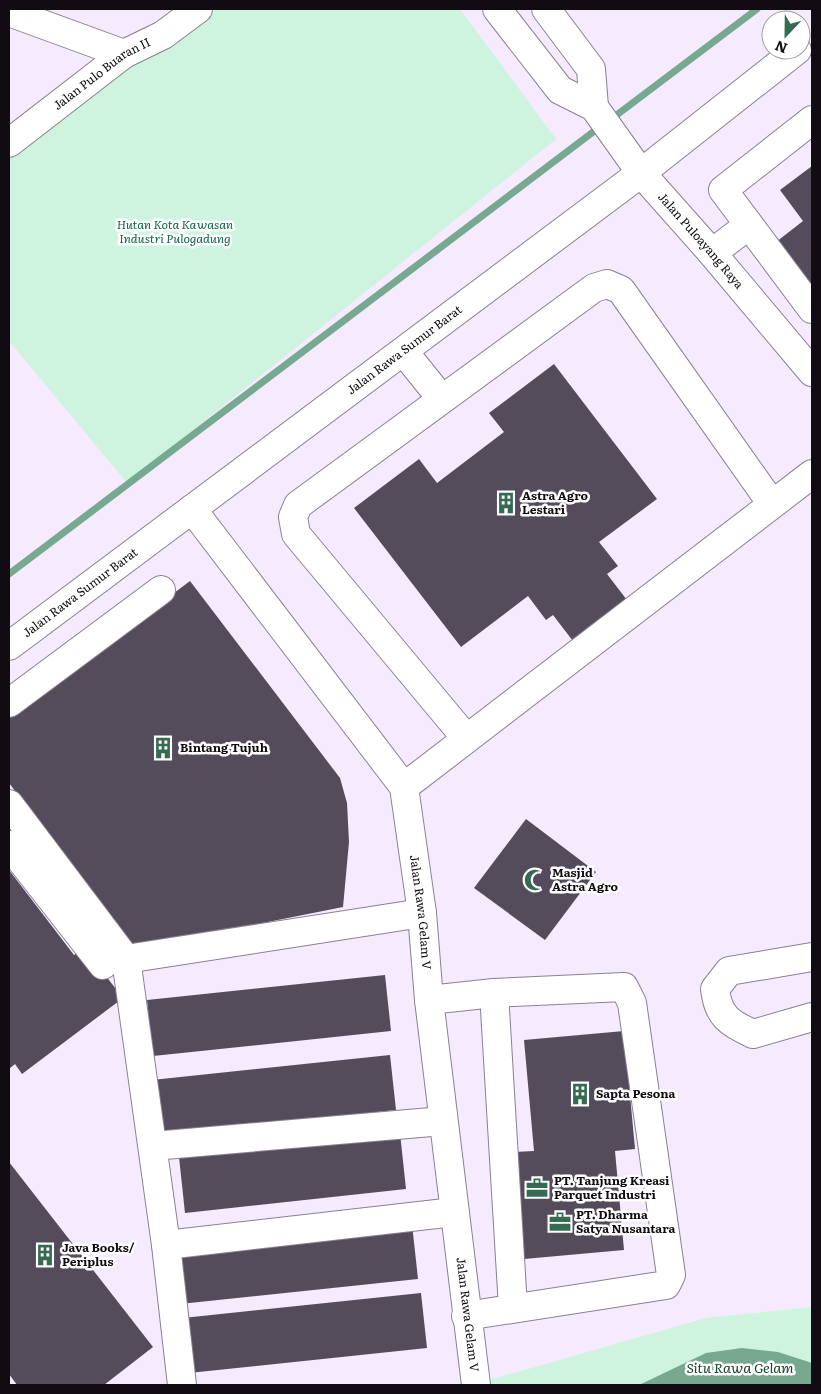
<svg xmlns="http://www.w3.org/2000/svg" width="821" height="1394" viewBox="0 0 821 1394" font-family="Literata,serif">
  <rect width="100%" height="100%" fill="#faf4ff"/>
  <path fill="#f6eafe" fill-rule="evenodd" d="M 9,9 L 812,9 L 812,1385 L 9,1385 ZM 771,20 L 801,20 L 801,50 L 771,50 Z"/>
  <g fill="#cef3df">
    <polygon points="209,9 460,9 556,139 127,483 9,341 9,143"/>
    <polygon points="812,1307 812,1385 472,1385 706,1318"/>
  </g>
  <polygon fill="#76a98f" points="742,1348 778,1352 812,1363 812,1385 639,1385 706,1353"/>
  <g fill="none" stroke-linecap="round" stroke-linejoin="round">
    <g stroke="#76a98f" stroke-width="7">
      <polyline points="610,120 757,9"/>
      <polyline points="9,574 601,126"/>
    </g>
  </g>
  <g fill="#554c5b">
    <polygon points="812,166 812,301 771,246 803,221 780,190"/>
    <polygon points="554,364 657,499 599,542 618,566 607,574 630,604 576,645 553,615 546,620 528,596 461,647 354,508 419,459 437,483 504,432 489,413"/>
    <polygon points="190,581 340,778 347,803 349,842 343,907 137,948 128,939 9,783 9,717"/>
    <polygon points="526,819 596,872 545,940 474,888"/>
    <polygon points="9,870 74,955 84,948 123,998 22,1074 15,1064 9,1069"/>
    <polygon points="385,975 391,1031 153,1056 147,1000"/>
    <polygon points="624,1031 635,1149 615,1151 624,1250 524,1259 514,1152 534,1151 524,1040"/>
    <polygon points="390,1055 396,1110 158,1135 152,1080"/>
    <polygon points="400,1133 406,1189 185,1213 179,1157"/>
    <polygon points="9,1162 153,1347 104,1385 17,1385 9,1374"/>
    <polygon points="412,1224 418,1279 180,1304 174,1249"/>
    <polygon points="421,1293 427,1348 189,1373 183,1318"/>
  </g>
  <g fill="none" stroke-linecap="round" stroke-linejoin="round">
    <g stroke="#8a8091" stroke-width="30">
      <g id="minor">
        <path id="s1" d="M 497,9 L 560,90 L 594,107 L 641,173 L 712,253 L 812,372"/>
        <polyline points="546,9 591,69 594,107"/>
        <polyline points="9,12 124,54"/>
        <polyline points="812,120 723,190 812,309"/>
        <path id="s2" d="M 9,143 L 124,54 L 163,35 L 198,9"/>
        <polyline points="712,253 749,225"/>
        <polyline points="404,352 441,398"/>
        <path id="s3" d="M 192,509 L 404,787 L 422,913 L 429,1000 L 476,1385"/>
        <path id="s4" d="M 9,646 L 641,173 L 797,50"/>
        <polyline points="9,703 161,590"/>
        <polyline points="466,738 296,534 293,517 298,505 594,288 607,284 621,290 772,504"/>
        <polyline points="404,787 812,474"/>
        <polyline points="9,804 126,959 166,1245 182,1385"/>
        <polyline points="9,845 103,965"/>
        <path d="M 812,957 L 729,971 L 715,989 C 718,1016 729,1023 753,1034 L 812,1017"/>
        <polyline points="126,959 422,913"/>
        <polyline points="494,993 513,1308"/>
        <polyline points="429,1000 494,993 624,987 632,1003 671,1275 666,1285 466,1316"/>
        <polyline points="153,1146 443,1121"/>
        <polyline points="166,1245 454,1212"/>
      </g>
    </g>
    <use href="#minor" stroke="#fff" stroke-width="28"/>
  </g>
  <defs>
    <g id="building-bare" transform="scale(1.725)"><path d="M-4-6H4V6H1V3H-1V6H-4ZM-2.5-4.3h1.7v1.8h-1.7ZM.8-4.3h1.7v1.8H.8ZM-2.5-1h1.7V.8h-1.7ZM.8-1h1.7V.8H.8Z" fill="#356b52" stroke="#fff" stroke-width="2.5" paint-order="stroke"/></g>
    <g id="mosque-bare" transform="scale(1.725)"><path d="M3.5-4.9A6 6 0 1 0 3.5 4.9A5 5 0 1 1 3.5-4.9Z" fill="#356b52" stroke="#fff" stroke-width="2.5" paint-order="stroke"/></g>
    <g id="office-bare" transform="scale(1.725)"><path d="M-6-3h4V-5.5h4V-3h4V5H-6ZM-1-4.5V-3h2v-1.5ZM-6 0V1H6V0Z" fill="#356b52" stroke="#fff" stroke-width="2.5" paint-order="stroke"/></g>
  </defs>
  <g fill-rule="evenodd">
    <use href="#building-bare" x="506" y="503"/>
    <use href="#building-bare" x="163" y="748"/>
    <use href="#mosque-bare" x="535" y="880"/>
    <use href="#building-bare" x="580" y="1094"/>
    <use href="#office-bare" x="537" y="1188"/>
    <use href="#office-bare" x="560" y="1222"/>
    <use href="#building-bare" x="45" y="1255"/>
  </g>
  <g text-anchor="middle" stroke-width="5" stroke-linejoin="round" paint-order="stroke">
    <g font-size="12" fill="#100c12" stroke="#fff">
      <text dy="4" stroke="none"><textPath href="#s2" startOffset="116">Jalan Pulo Buaran II</textPath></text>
      <text dy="4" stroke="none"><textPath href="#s1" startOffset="312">Jalan Puloayang Raya</textPath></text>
      <text dy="4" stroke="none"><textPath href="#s4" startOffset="494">Jalan Rawa Sumur Barat</textPath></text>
      <text dy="4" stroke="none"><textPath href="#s4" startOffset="89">Jalan Rawa Sumur Barat</textPath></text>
      <text dy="4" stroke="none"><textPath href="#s3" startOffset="476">Jalan Rawa Gelam V</textPath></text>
      <text dy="4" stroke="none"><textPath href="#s3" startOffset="881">Jalan Rawa Gelam V</textPath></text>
    </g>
    <g font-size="12" font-style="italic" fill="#0e6846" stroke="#fff">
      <text x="175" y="229">Hutan Kota Kawasan<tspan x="175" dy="14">Industri Pulogadung</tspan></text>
    </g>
    <g font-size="12" font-weight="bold" fill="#100c12" stroke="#fff" text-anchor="start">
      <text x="522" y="500">Astra Agro<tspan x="522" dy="14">Lestari</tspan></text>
      <text x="180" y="752">Bintang Tujuh</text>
      <text x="552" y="877">Masjid<tspan x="552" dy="14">Astra Agro</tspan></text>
      <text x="596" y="1098">Sapta Pesona</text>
      <text x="554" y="1185">PT. Tanjung Kreasi<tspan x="554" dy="14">Parquet Industri</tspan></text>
      <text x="576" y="1219">PT. Dharma<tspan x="576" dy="14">Satya Nusantara</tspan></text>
      <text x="62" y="1252">Java Books/<tspan x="62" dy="14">Periplus</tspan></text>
    </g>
    <g font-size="14" font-style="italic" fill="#17422f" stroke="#fff">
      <text x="740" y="1373">Situ Rawa Gelam</text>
    </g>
  </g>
  <rect width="821" height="1394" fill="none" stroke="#100c12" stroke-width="20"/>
  <g transform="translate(786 35) rotate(202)"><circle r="24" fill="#ffffff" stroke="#9f9ea0"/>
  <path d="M0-4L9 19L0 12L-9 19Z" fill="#356b52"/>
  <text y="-8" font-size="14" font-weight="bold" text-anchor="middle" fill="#100c12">N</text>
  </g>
</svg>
